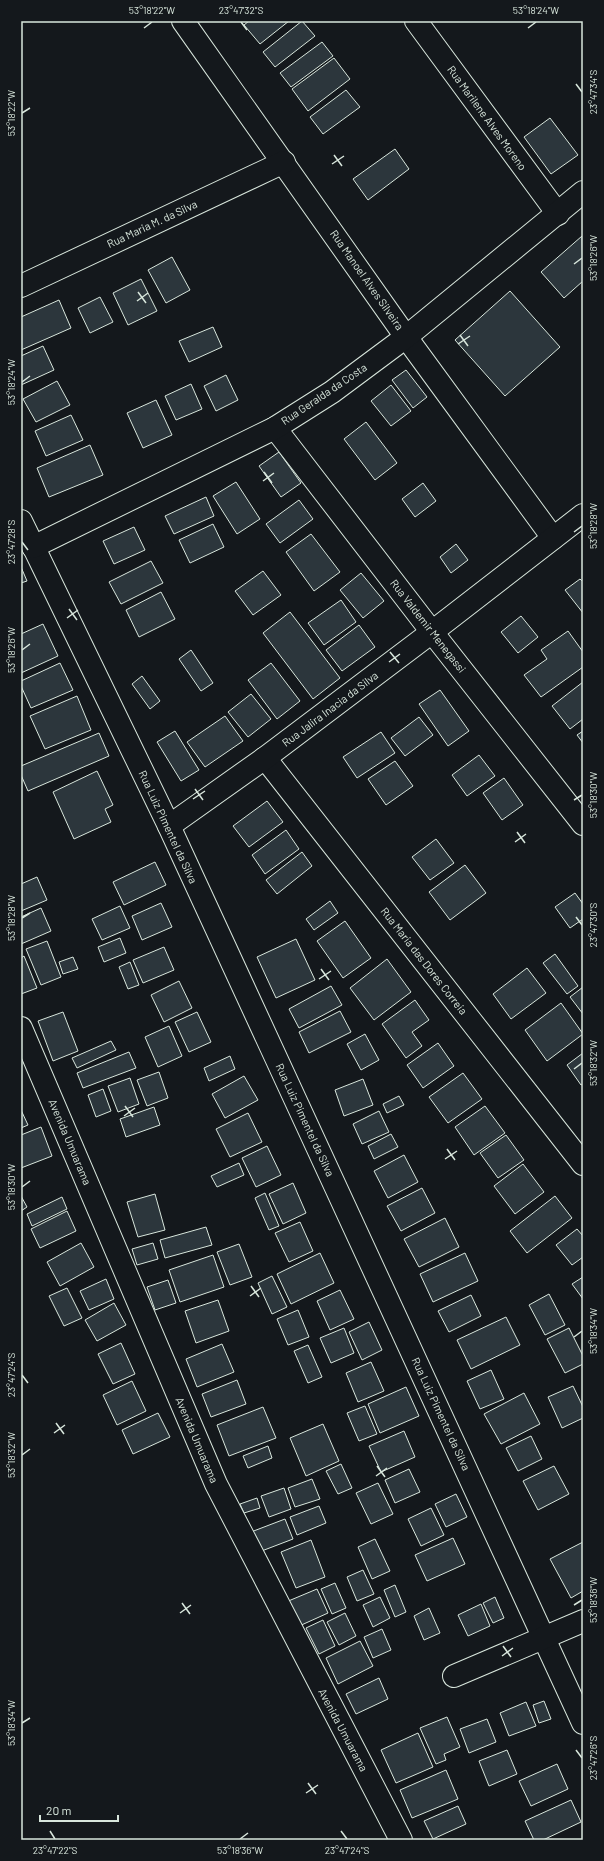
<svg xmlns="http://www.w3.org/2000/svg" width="604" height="1861" viewBox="0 0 604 1861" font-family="Barlow,sans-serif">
  <rect width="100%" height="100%" fill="#14181c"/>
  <g fill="#2c363c" stroke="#d8e6dc">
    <polygon points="249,21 289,21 260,44 244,25"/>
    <polygon points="302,21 315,36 275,67 263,52"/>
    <polygon points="322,42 333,56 291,87 280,73"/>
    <polygon points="334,58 350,79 308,111 292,89"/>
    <polygon points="346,90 360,107 323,134 310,117"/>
    <polygon points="550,118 578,155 551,174 524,137"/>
    <polygon points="395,149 409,169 368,200 353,179"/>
    <polygon points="582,236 583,281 564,298 541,272"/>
    <polygon points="172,257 190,290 166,303 148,270"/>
    <polygon points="141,279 157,311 128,325 113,293"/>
    <polygon points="510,291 560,347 505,396 455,340"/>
    <polygon points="100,297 113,322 90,333 78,308"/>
    <polygon points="59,300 71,328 21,350 21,317"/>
    <polygon points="213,327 222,347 189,362 179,341"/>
    <polygon points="43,346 54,370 21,385 21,356"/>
    <polygon points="406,370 427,397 413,408 392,380"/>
    <polygon points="226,375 238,400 216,411 204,386"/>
    <polygon points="57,381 70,405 36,422 23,399"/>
    <polygon points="191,384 202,409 176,420 165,396"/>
    <polygon points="391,385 411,411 391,426 371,401"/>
    <polygon points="156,400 172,435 143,448 127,413"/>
    <polygon points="71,415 83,440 46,456 35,431"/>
    <polygon points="366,422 397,463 375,480 344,439"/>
    <polygon points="90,445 103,475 49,497 37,468"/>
    <polygon points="279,452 301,483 281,497 259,466"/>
    <polygon points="236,482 260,519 237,534 213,496"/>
    <polygon points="423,483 436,501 415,517 402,499"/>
    <polygon points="206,497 214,516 174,534 165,516"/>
    <polygon points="299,500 313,519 280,543 266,524"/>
    <polygon points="213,524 224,547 190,563 179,540"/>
    <polygon points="134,527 145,550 114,564 103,541"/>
    <polygon points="311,534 340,572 314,591 286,552"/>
    <polygon points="456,544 468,560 451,573 440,557"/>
    <polygon points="151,561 163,583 121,604 109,582"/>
    <polygon points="21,567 27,581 21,583"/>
    <polygon points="263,571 281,595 253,615 235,591"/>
    <polygon points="361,573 384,601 363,618 340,590"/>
    <polygon points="580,579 583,582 583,613 565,590"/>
    <polygon points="161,592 175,619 139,637 126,610"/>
    <polygon points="341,600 356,622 324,645 308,623"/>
    <polygon points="290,612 340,678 313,699 263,633"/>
    <polygon points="521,616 538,637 518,653 501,632"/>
    <polygon points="43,624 58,656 21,673 21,634"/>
    <polygon points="359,625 375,647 342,671 326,650"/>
    <polygon points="568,631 583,652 583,667 541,697 524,675 547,659 541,650"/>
    <polygon points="191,650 213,683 201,691 179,659"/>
    <polygon points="60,663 73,690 31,708 21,686 21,681"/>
    <polygon points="271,663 300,701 277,719 248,680"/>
    <polygon points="142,676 160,701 150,709 132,684"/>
    <polygon points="583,682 583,719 570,729 552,706"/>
    <polygon points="440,690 469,731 448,746 419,704"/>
    <polygon points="251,694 271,719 248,737 228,712"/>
    <polygon points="77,696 91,730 45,749 30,716"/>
    <polygon points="225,716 243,741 205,767 187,742"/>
    <polygon points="419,717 433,735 405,756 391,738"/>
    <polygon points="175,731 199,770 181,781 157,742"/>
    <polygon points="583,731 583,743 577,735"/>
    <polygon points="381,732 395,753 357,778 343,757"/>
    <polygon points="99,733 109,756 28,791 21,775 21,766"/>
    <polygon points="479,755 495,776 467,796 452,775"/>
    <polygon points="395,761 413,786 386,805 368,779"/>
    <polygon points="97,771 113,805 105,809 111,822 74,839 53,792"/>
    <polygon points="504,778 523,805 502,820 483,793"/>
    <polygon points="267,801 283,822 249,847 233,826"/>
    <polygon points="286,830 299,849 265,874 252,855"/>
    <polygon points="436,839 454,863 430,880 412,857"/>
    <polygon points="302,852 312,866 277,894 266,880"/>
    <polygon points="155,862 166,885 124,905 113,882"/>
    <polygon points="465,865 486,893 450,920 429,892"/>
    <polygon points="37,877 47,900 21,911 21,884"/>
    <polygon points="575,893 583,904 583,919 570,928 555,907"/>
    <polygon points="330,901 338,913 314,930 306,919"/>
    <polygon points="161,903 172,927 142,940 132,916"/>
    <polygon points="120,906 130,928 102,940 92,919"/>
    <polygon points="41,908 51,931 21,944 21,917"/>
    <polygon points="345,921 371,958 343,978 317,941"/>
    <polygon points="120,938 126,953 104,962 98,947"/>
    <polygon points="296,939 315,980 276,998 257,957"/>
    <polygon points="47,941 61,977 41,985 26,949"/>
    <polygon points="164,947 174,970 143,983 133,960"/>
    <polygon points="555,954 578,986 567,994 543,963"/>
    <polygon points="24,956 37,988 21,994 21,958"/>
    <polygon points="73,957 78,969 63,974 59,962"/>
    <polygon points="387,959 411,992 374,1020 350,988"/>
    <polygon points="130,962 139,985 128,989 119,967"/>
    <polygon points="527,968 546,993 511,1019 493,994"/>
    <polygon points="179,981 192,1008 164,1022 151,995"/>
    <polygon points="331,986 342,1005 299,1028 289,1009"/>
    <polygon points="583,987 583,1014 570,997"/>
    <polygon points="415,1000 429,1020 412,1032 422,1046 406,1058 382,1024"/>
    <polygon points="561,1003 583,1034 547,1061 525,1030"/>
    <polygon points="340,1011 351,1032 309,1053 299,1032"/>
    <polygon points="63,1012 78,1051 53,1061 38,1021"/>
    <polygon points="197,1012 211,1042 189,1052 175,1022"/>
    <polygon points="169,1026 182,1056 158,1067 145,1037"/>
    <polygon points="365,1034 379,1060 361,1070 347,1044"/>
    <polygon points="111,1041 116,1050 77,1068 72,1058"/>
    <polygon points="438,1043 454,1066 423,1088 407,1065"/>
    <polygon points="129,1052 136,1068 83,1088 77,1073"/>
    <polygon points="583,1053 583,1084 581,1085 567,1065"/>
    <polygon points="230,1056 235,1069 209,1081 204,1068"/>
    <polygon points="159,1072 168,1098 147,1106 137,1080"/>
    <polygon points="463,1073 482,1099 448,1123 429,1097"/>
    <polygon points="244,1076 258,1100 225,1118 212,1094"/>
    <polygon points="130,1078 139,1104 118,1112 108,1086"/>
    <polygon points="363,1079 373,1105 344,1116 335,1090"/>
    <polygon points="103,1089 111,1111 96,1117 88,1095"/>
    <polygon points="399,1096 404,1105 387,1113 383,1104"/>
    <polygon points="485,1106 505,1133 474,1155 455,1127"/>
    <polygon points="154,1107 160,1125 126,1137 120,1119"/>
    <polygon points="21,1110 28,1125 21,1128"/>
    <polygon points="379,1111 389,1132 362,1144 353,1124"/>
    <polygon points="248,1113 262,1142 230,1157 216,1129"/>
    <polygon points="41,1127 52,1156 21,1168 21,1135"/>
    <polygon points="391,1134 398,1147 374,1159 368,1146"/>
    <polygon points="506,1135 524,1160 498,1178 480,1153"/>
    <polygon points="267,1146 281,1175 256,1187 242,1158"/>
    <polygon points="404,1155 418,1182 388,1198 374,1171"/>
    <polygon points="239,1163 244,1175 217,1187 211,1176"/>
    <polygon points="523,1164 544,1192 515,1214 494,1186"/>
    <polygon points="293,1183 306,1213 283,1224 269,1194"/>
    <polygon points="422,1188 435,1213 401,1231 387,1206"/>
    <polygon points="265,1193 279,1226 269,1230 255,1198"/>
    <polygon points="155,1194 165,1230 138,1237 127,1202"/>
    <polygon points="21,1196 27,1207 21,1211"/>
    <polygon points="555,1196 572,1218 527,1253 510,1231"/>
    <polygon points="62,1197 67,1209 32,1226 27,1214"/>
    <polygon points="67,1211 76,1231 40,1248 31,1229"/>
    <polygon points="445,1218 459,1247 419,1267 404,1239"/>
    <polygon points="300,1222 313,1251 289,1262 275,1233"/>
    <polygon points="206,1227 212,1245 165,1258 160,1240"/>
    <polygon points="577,1229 583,1236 583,1257 572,1265 556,1245"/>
    <polygon points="81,1243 94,1267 60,1286 47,1262"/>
    <polygon points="153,1243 158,1259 137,1265 132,1249"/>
    <polygon points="239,1244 252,1277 230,1285 217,1252"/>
    <polygon points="320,1253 334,1283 291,1304 277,1274"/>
    <polygon points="465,1253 478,1281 433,1302 420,1274"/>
    <polygon points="213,1255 224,1287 180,1302 169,1270"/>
    <polygon points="272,1276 287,1307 272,1314 258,1283"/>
    <polygon points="583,1277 583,1299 572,1284"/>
    <polygon points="106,1279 114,1299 89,1310 80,1291"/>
    <polygon points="168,1280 176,1303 155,1310 147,1287"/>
    <polygon points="67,1288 82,1318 64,1326 49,1296"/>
    <polygon points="340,1290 354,1319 330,1330 317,1301"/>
    <polygon points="549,1294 565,1325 545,1335 529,1305"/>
    <polygon points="471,1295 481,1316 449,1332 438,1311"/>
    <polygon points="218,1300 229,1331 196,1343 185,1311"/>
    <polygon points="114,1303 126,1325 97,1341 85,1320"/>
    <polygon points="298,1310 309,1337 288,1345 277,1319"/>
    <polygon points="506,1317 520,1345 471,1369 457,1340"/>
    <polygon points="369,1322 382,1350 362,1360 349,1332"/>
    <polygon points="344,1328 354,1353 331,1363 320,1338"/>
    <polygon points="569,1328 583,1356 583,1364 565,1373 547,1339"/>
    <polygon points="121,1343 135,1374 113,1384 98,1354"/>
    <polygon points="222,1344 234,1372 197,1387 186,1359"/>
    <polygon points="308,1345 322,1377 308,1383 294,1351"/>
    <polygon points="371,1362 384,1391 358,1402 346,1373"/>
    <polygon points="491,1370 504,1399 480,1409 467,1381"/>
    <polygon points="237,1380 246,1404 211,1417 202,1394"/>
    <polygon points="132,1381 146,1411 117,1425 103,1395"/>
    <polygon points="573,1386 583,1407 583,1418 562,1428 548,1397"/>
    <polygon points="406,1387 419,1416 380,1433 368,1404"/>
    <polygon points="524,1393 540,1424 501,1444 484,1414"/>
    <polygon points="365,1406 377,1434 359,1441 347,1413"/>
    <polygon points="263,1407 276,1438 229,1456 217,1425"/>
    <polygon points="158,1413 170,1437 133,1454 122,1430"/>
    <polygon points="323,1424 339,1461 306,1476 290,1438"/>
    <polygon points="404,1431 415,1457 381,1472 369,1446"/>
    <polygon points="531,1436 542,1459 518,1471 506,1448"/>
    <polygon points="268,1446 272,1458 248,1468 243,1456"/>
    <polygon points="341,1464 352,1488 338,1494 326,1471"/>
    <polygon points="554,1466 569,1494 538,1510 523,1481"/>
    <polygon points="409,1469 420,1492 395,1503 385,1480"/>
    <polygon points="312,1479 320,1499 295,1507 288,1488"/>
    <polygon points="378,1483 393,1514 371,1524 356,1493"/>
    <polygon points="284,1488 291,1509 269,1517 261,1496"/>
    <polygon points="456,1494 467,1517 446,1527 435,1504"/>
    <polygon points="257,1498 260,1508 244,1513 240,1504"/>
    <polygon points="319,1506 326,1523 297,1535 290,1517"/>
    <polygon points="431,1508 444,1535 421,1546 408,1519"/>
    <polygon points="285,1519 293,1539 259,1552 251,1532"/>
    <polygon points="453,1538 465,1564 427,1581 415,1555"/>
    <polygon points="375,1539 390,1571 372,1579 358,1547"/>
    <polygon points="311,1540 325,1577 296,1588 281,1552"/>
    <polygon points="583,1542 583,1591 571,1598 550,1559"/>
    <polygon points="363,1570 374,1594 357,1601 347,1577"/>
    <polygon points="335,1583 346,1608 332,1614 321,1589"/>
    <polygon points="395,1585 406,1612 395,1617 384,1590"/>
    <polygon points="317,1589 328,1613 297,1627 286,1602"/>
    <polygon points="380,1597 390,1618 373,1627 363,1605"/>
    <polygon points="495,1597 504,1618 493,1623 483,1603"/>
    <polygon points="481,1604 490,1626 468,1636 458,1615"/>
    <polygon points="429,1608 440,1633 424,1640 414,1616"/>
    <polygon points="345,1613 356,1636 339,1645 327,1622"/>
    <polygon points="323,1620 335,1646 319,1654 306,1628"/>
    <polygon points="382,1629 391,1650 373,1658 364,1637"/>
    <polygon points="360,1641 373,1666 338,1684 326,1658"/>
    <polygon points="379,1678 388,1699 356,1714 346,1694"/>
    <polygon points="544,1701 551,1719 539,1723 533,1705"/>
    <polygon points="526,1702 536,1726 509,1736 500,1713"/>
    <polygon points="447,1717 460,1747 444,1754 446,1760 436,1764 420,1728"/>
    <polygon points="487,1719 496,1742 469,1753 460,1729"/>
    <polygon points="418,1733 433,1767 396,1783 381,1750"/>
    <polygon points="507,1750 517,1774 489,1786 479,1761"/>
    <polygon points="557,1764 568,1789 531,1806 519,1781"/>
    <polygon points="446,1770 458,1799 412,1818 400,1790"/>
    <polygon points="571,1800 581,1822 543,1840 534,1840 525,1821"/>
    <polygon points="458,1806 466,1824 433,1839 424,1821"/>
  </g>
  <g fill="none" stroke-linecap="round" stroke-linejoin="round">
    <g stroke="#d8e6dc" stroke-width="24">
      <g id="street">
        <polyline points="183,21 406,337 553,538"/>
        <polyline points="416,21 558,214"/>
        <polyline points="21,286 284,162"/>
        <polyline points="275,428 432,632 583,824"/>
        <polyline points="21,521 169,826 583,1723"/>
        <polyline points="33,547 275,428 332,392 406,337 583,192"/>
        <polyline points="265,758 583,1164"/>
        <polyline points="169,826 265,758 432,632 583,515"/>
        <polyline points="454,1676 583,1621"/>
      </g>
    </g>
    <g stroke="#d8e6dc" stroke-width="24">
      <polyline id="secondary" points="21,1028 216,1484 401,1840"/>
    </g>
    <use href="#street" stroke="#14181c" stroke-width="22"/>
    <use href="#secondary" stroke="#14181c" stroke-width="22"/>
  </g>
  <path fill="none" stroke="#d8e6dc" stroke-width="1.5" d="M 241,22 L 247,30M 144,28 L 152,22M 528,28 L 536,22M 576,84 L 582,92M 22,113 L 30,108M 334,155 L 342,166M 332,164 L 344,156M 574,264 L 582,258M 138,292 L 146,303M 137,301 L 148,293M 460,335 L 468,346M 458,344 L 470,336M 22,382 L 30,376M 264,472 L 272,483M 263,481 L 274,473M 574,532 L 582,526M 22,542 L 28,550M 69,609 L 77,620M 67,618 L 78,610M 22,650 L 30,644M 390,652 L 399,663M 389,662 L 400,654M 195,789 L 203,800M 193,799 L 205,791M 574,800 L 582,795M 517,832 L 525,843M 515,842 L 526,834M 576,917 L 582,925M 22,918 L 30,913M 321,969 L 329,980M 319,979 L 331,971M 574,1069 L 582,1063M 125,1106 L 133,1117M 124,1116 L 135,1108M 447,1149 L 455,1160M 445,1159 L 457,1151M 22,1187 L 30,1181M 251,1286 L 259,1297M 250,1296 L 261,1288M 574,1337 L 582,1331M 22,1375 L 28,1383M 56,1423 L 64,1434M 54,1433 L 65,1425M 22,1455 L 30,1449M 377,1466 L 385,1477M 376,1476 L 387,1468M 182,1603 L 190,1614M 574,1605 L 582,1600M 180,1613 L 191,1605M 503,1646 L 511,1657M 502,1656 L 513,1648M 22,1723 L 30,1718M 576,1750 L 582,1758M 308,1783 L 316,1794M 306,1793 L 318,1785M 50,1831 L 55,1839M 341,1831 L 347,1839M 240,1839 L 248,1833"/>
  <g text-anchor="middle" stroke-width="3" stroke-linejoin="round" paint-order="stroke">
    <g font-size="11" fill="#d8e6dc" stroke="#14181c">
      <text transform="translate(487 118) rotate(54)" y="4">Rua Marilene Alves Moreno</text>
      <text transform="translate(152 224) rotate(-25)" y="4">Rua Maria M. da Silva</text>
      <text transform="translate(367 280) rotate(55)" y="4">Rua Manoel Alves Silveira</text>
      <text transform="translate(324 394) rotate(-34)" y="4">Rua Geralda da Costa</text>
      <text transform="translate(428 626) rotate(52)" y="4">Rua Valdemir Menegassi</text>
      <text transform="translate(330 709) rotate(-37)" y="4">Rua Jalira Inacia da Silva</text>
      <text transform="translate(168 827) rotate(65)" y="4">Rua Luiz Pimentel da Silva</text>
      <text transform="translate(424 961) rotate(52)" y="4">Rua Maria das Dores Correia</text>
      <text transform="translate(305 1120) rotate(65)" y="4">Rua Luiz Pimentel da Silva</text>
      <text transform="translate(70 1142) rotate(67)" y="4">Avenida Umuarama</text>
      <text transform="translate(441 1414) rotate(65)" y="4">Rua Luiz Pimentel da Silva</text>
      <text transform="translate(197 1440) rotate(67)" y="4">Avenida Umuarama</text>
      <text transform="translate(343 1730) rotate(62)" y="4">Avenida Umuarama</text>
    </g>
  </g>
  <rect width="604" height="1861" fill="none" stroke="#14181c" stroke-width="44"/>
  <path d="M40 1815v6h78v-6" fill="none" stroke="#d8e6dc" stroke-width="2"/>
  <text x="46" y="1815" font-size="12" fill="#d8e6dc" stroke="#14181c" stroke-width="3" paint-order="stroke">20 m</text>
  <rect x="22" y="22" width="560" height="1817" fill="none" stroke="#d8e6dc" stroke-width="1.5"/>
  <g font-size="10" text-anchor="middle" fill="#d8e6dc">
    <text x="152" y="14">53°18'22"W</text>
    <text x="241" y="14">23°47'32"S</text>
    <text x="536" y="14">53°18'24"W</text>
    <text transform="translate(593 92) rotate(-90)" y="4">23°47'34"S</text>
    <text transform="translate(11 113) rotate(-90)" y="4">53°18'22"W</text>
    <text transform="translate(593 258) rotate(-90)" y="4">53°18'26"W</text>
    <text transform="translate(11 382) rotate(-90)" y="4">53°18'24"W</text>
    <text transform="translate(593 526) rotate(-90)" y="4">53°18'28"W</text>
    <text transform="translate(11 542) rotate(-90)" y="4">23°47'28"S</text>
    <text transform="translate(11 650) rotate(-90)" y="4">53°18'26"W</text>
    <text transform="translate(593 795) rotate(-90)" y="4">53°18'30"W</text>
    <text transform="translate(11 918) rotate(-90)" y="4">53°18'28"W</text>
    <text transform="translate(593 925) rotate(-90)" y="4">23°47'30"S</text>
    <text transform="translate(593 1063) rotate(-90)" y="4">53°18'32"W</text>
    <text transform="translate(11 1187) rotate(-90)" y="4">53°18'30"W</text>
    <text transform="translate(593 1331) rotate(-90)" y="4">53°18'34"W</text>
    <text transform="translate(11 1375) rotate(-90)" y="4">23°47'24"S</text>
    <text transform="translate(11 1455) rotate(-90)" y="4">53°18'32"W</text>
    <text transform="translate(593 1600) rotate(-90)" y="4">53°18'36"W</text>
    <text transform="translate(11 1723) rotate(-90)" y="4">53°18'34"W</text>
    <text transform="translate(593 1758) rotate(-90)" y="4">23°47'26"S</text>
    <text x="55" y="1854">23°47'22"S</text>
    <text x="240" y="1854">53°18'36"W</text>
    <text x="347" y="1854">23°47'24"S</text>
  </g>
</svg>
